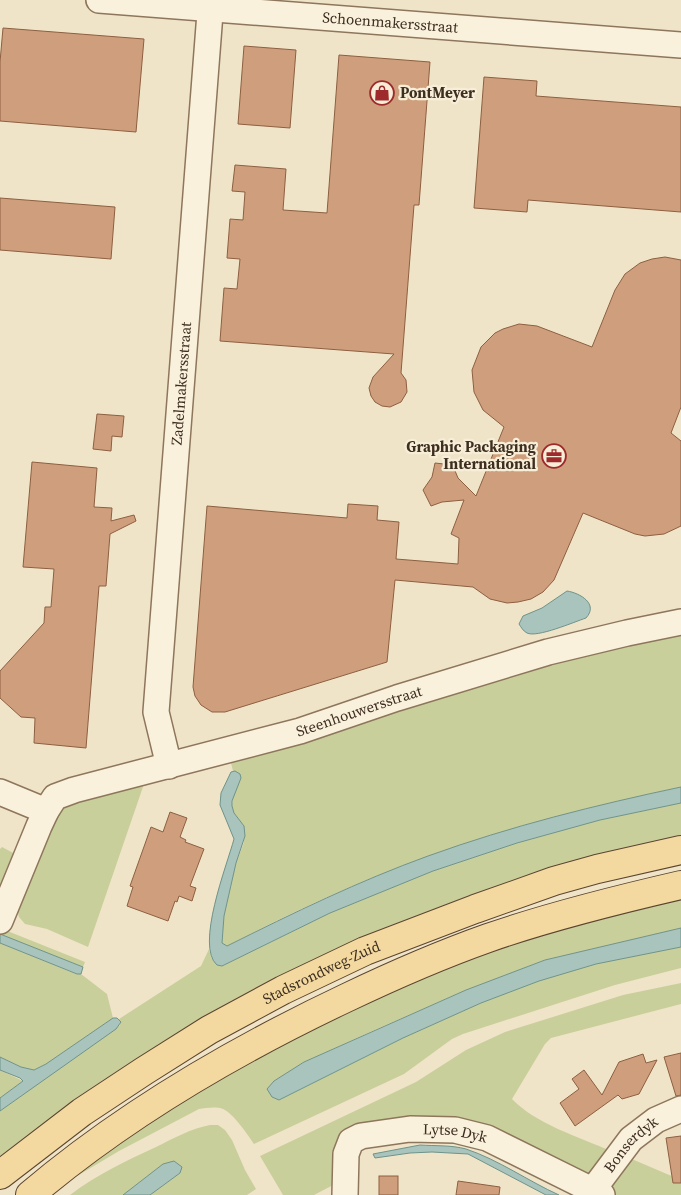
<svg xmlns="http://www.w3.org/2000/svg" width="681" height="1195" viewBox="0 0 681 1195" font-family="'Source Serif 4',serif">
  <rect width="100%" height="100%" fill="#f0e4c8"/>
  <g fill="#c9cf9b">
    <path d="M 681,631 L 681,787 C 596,805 511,826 428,856 C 359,881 292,912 227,946 L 222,943 L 224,916 L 236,863 L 244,842 L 244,826 L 234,813 L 232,806 L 235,771 L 233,771 L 230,759 L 447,689 Z"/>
    <polygon points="145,781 88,947 47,929 25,924 19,917 17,910 59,809 67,804"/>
    <polygon points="681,803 681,841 492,891 34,1132 0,1157 0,1111 120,1025 119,1019 201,966 209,949 211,957 217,965 222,966 330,913 433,871 517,843 600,820"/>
    <polygon points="2,847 19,856 0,900 0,849"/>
    <path d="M 681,894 L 681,928 L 545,960 L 466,990 L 377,1029 L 304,1062 L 274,1081 L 279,1100 L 403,1038 L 481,1003 L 539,981 L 596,964 L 681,947 L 681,968 L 615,985 L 463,1034 L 452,1039 L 404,1074 L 254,1144 C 248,1135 233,1113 223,1109 C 216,1106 206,1108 199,1109 L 119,1151 L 52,1191 L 115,1139 L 320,1017 L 445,964 Z"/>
    <polygon points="0,928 85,962 83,967 0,934"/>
    <polygon points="0,943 76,974 81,974 107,994 113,1018 46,1064 34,1070 21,1067 0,1057"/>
    <path d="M 681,983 L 681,1004 L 551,1038 L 545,1044 L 512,1099 C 536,1124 579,1137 611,1151 L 587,1181 L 483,1130 L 341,1136 L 337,1183 L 314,1195 L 283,1195 L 260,1156 L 416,1082 L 466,1050 L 505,1032 L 623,995 Z"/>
    <polygon points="0,1070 23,1081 0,1098"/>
    <path d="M 210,1125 L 218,1125 L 225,1130 L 232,1140 L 245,1170 L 256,1189 L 247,1195 L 150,1195 L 180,1173 L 174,1161 L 163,1164 L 123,1195 L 70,1195 C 96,1175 126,1161 156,1147 C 174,1138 190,1129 210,1125 Z"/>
    <polygon points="627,1157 681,1180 681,1195 616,1195 602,1189"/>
  </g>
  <g fill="#a9c4bc" stroke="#6f938a">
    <path d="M 567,591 C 580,593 599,604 586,618 C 574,622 537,638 527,633 C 523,631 521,627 519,624 L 523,616 L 542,608 Z"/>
    <path d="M 235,771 L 240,774 L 241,778 L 232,801 L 232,806 L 234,813 L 244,826 L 245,836 L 236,863 L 224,916 L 222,943 L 227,946 C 293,913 359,881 428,856 C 511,826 596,805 681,787 L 681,803 L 600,820 L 517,843 L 433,871 L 330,913 L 222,966 L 217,965 C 195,946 227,865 234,839 L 220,805 L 221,793 L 231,772 Z"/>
    <polygon points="681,928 681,947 596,964 539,981 481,1003 403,1038 279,1100 272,1097 267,1089 274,1081 304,1062 466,990 545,960"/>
    <polygon points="0,934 83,967 81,974 77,974 0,943"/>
    <polygon points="113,1018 117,1018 121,1022 116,1029 0,1111 0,1098 23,1081 20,1078 0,1070 0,1057 21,1067 34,1070 46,1064"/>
    <path d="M 420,1145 C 434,1146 452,1145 466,1149 C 499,1160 528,1181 559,1195 L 546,1195 L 468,1154 L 432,1152 L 410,1153 L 375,1158 L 373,1154 Z"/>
    <polygon points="174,1161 182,1167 180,1173 150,1195 123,1195 163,1164"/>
  </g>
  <g fill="#cf9f7d" stroke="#8d5f41">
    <polygon points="3,28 144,39 136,132 0,121 0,62"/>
    <polygon points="244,46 296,50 290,128 238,124"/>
    <polygon points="339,55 430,62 419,205 414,205 401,373 406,380 407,392 401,402 390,407 382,406 375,402 371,396 369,388 373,377 394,354 220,341 224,288 237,289 240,259 227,258 230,219 243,220 245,192 232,191 235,165 286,169 283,210 327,213"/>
    <polygon points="484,77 537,81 536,96 681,107 681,212 528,200 527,212 474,208"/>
    <polygon points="0,198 115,207 111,259 0,250"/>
    <polygon points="665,257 681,260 681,407 671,433 681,441 681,526 664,534 645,536 635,534 583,513 554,580 543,592 531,599 518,602 507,603 490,599 473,587 395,580 387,662 225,712 212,712 201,705 195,696 193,687 207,506 347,518 348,504 378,506 377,520 399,522 396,559 458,564 459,538 451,534 464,500 442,502 431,506 423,490 432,477 435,463 444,464 453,466 458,478 476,496 504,427 483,410 474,392 472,370 481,347 495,333 503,329 519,324 537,326 592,347 615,290 625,274 640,263 652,259"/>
    <polygon points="97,414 124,416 122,437 112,436 111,451 93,449"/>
    <polygon points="32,462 97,468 94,507 112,508 111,521 134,515 136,521 110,534 106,586 99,586 86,748 34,743 35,718 21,717 0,698 0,671 44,623 45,607 51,607 54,569 23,567"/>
    <polygon points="170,812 187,818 180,837 186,840 185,842 204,849 190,886 196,888 192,901 179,896 177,902 175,901 168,921 127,906 133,887 130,886 151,827 163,832"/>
    <polygon points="681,1053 681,1095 676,1096 664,1057"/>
    <polygon points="643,1054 646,1063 657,1060 639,1094 622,1099 618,1095 575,1126 560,1103 579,1089 572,1079 584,1070 602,1095 619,1062"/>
    <polygon points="681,1136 681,1183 673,1183 666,1138"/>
    <rect x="379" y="1176" width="19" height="19"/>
    <polygon points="458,1181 500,1187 499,1195 456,1195"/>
  </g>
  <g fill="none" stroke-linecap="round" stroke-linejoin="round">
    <g stroke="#8d765c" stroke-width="28">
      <g id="minor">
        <path id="s1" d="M 99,0 L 681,45"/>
        <path id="s2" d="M 169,766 L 156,712 L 211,0"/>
        <polyline points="0,792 46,811"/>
        <path id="s3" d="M 0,921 L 39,826 L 46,811 L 55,797 L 74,790 L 300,731 L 397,698 L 548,652 L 627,633 L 681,622"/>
        <path id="s4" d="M 592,1191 L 631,1139 L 656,1120 L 681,1109"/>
        <path id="s5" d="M 345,1195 L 346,1154 L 351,1141 L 361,1136 L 410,1129 L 455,1130 L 487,1138 L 602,1195"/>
      </g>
    </g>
    <g stroke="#5b4430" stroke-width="30">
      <g id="major">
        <path id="s6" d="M 0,1175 L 82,1112 L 144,1071 L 209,1030 L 283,990 L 365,951 L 475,909 L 554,881 L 597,869 L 681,850"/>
        <path d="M 30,1195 C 124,1115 234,1051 346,998 C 392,976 440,955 488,938 C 551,916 616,900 681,885"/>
      </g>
    </g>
    <use href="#minor" stroke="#faf1dc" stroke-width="25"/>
    <use href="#major" stroke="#f3d9a0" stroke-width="28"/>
  </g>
  <defs>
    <g id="shop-ring" transform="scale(1.25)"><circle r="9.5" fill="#f7eed8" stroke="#9e2a2b" stroke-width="1.5"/><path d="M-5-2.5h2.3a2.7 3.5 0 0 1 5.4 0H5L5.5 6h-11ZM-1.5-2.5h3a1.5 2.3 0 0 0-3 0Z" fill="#9e2a2b"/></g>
    <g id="office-ring" transform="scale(1.25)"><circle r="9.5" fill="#f7eed8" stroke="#9e2a2b" stroke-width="1.5"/><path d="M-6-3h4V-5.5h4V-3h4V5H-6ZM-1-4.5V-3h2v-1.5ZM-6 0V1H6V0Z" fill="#9e2a2b"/></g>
  </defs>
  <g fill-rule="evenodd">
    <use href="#shop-ring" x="382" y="93"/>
    <use href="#office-ring" x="554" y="456"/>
  </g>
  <g text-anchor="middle" stroke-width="4.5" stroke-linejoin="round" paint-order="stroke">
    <g font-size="15" fill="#3d2e20" stroke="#f7eed8">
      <text dy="5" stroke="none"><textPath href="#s1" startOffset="292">Schoenmakersstraat</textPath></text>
      <text dy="5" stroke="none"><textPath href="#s2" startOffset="385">Zadelmakersstraat</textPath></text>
      <text dy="5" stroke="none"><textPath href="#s3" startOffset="452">Steenhouwersstraat</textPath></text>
      <text dy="5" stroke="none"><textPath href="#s6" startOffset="381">Stadsrondweg-Zuid</textPath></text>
      <text dy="5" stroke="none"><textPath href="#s5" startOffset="161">Lytse Dyk</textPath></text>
      <text dy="5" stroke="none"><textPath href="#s4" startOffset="61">Bonserdyk</textPath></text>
    </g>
    <g font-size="15" font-weight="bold" fill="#3d2e20" stroke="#f7eed8" text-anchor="start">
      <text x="400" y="98">PontMeyer</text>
      <text x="536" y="452" text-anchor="end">Graphic Packaging<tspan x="536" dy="17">International</tspan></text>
    </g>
  </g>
</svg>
